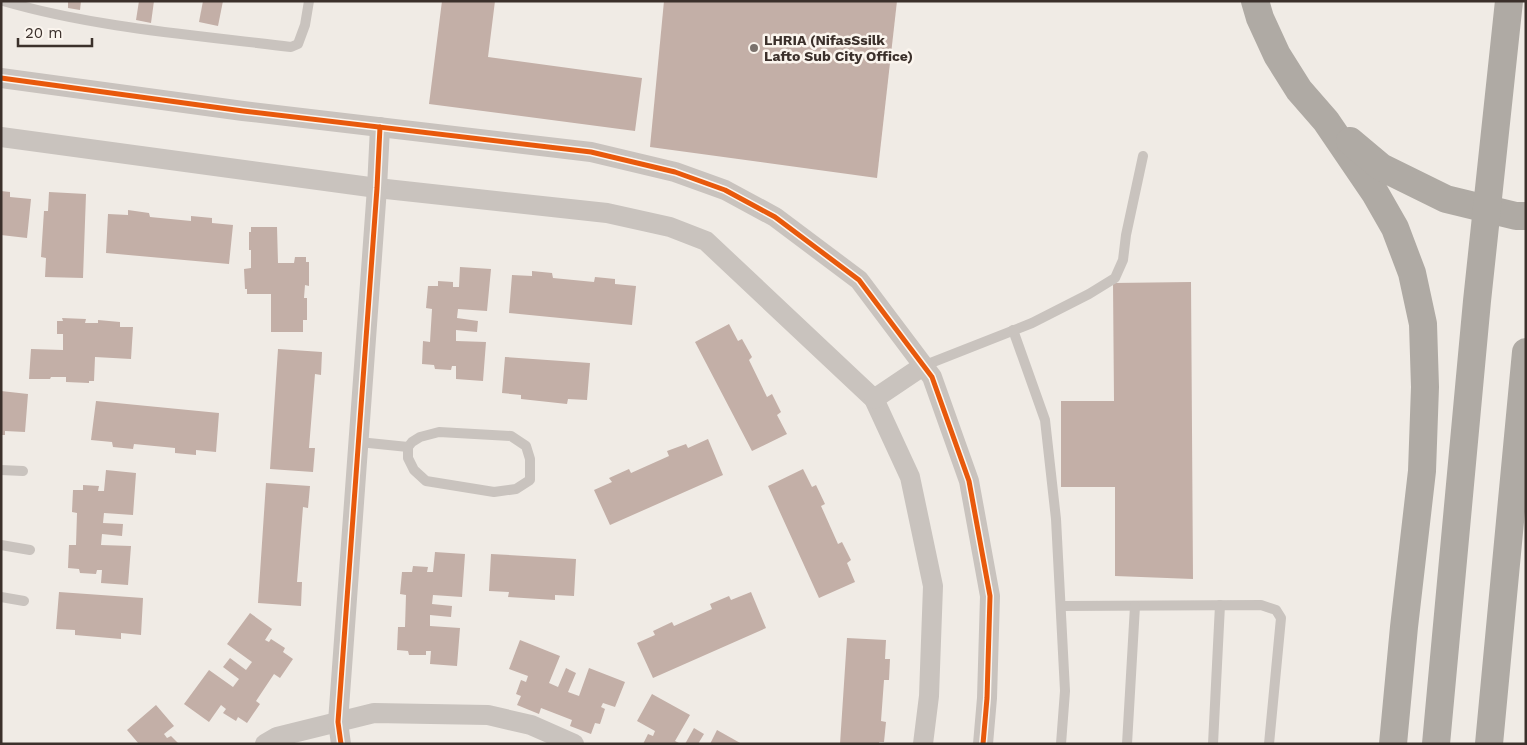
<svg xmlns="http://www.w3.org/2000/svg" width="1527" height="745" viewBox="0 0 1527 745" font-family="'Work Sans',sans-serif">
  <rect width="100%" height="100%" fill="#f0ebe5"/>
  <g fill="#c3afa7">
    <polygon points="68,1 81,1 80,10 68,8"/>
    <polygon points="139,1 154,1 151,23 136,20"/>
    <polygon points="203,1 223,1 218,26 199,22"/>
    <polygon points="442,1 495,1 488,57 642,78 635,131 429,104"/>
    <polygon points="664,1 897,1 877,178 650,147"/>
    <polygon points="1,191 10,192 10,197 31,199 27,238 1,235"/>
    <polygon points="49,192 86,194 83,278 45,277 46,258 41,257 44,211 48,211"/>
    <polygon points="128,210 149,213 150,217 191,221 191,216 212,218 212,223 233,225 229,264 106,253 108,214 128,215"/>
    <polygon points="251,227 277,227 278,263 294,263 295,257 306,257 306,262 309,262 309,286 305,285 304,298 307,298 307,320 303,320 303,332 271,332 271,294 247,294 247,289 245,289 244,269 251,268 251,250 249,250 249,232 251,232"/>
    <polygon points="460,267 491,269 487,311 458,309 457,318 478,321 477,332 456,330 456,341 486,342 483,381 456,379 456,366 452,366 451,370 435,369 434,365 422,364 423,341 430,342 432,309 426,308 428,286 438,286 438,281 453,282 453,287 459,287"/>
    <polygon points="532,271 552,273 553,278 594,282 595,277 615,279 615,284 636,286 632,325 509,313 512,275 532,276"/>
    <polygon points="1191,282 1193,579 1115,576 1115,487 1061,487 1061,401 1114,401 1113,283"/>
    <polygon points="62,318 86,319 85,323 98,323 98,320 120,322 120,327 133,327 131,359 95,357 94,381 89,381 89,383 66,382 66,377 51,377 50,379 29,379 31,349 63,350 63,334 57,334 57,321 63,321"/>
    <polygon points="729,324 738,341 742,339 752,357 749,360 767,397 772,394 781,412 777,415 787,434 752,451 695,342"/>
    <polygon points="278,349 322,352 321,375 315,374 309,448 315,448 313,472 270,469"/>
    <polygon points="505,357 590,363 587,400 568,399 567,404 521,399 521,395 502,393"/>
    <polygon points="1,391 28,394 25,432 5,431 5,435 1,435"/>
    <polygon points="96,401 219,413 216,452 196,450 196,455 175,453 175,448 134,444 133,449 113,447 112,442 91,440"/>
    <polygon points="708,439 723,475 610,525 594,490 612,482 609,478 629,469 631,473 669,456 667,451 686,444 688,448"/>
    <polygon points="803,469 812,487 816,485 825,504 821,506 838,544 842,542 851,560 847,563 855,582 819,598 768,486"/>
    <polygon points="106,470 136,473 133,515 104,513 103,523 123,524 122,536 102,534 101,545 131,546 128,585 101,583 102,570 97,570 96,574 80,573 79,569 68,568 69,545 76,545 77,513 72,512 73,490 83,490 83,485 99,486 98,491 104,491"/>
    <polygon points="266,483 310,486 308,508 303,507 297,582 302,582 301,606 258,603"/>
    <polygon points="435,552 465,554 462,597 433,595 432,604 452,606 451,617 430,615 430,626 460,628 457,666 430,664 431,651 426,651 426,655 409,655 408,651 397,650 398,627 405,627 406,595 400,594 402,572 412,572 413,566 428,567 427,572 433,572"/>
    <polygon points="491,554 576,559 574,596 555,595 555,600 508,597 509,592 489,591"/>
    <polygon points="59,592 143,598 141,635 121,633 121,639 75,635 75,630 56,629"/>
    <polygon points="751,592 766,628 653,678 637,643 655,635 653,631 672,622 674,626 712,609 710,604 729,596 731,600"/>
    <polygon points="250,613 272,629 265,640 269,642 271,639 285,648 283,652 293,659 280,678 274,674 256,701 260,704 247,723 238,717 236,721 223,713 226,709 221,705 209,722 184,704 209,670 233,687 239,679 223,667 230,658 246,670 252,662 227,644"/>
    <polygon points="847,638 886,640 885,659 890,659 889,680 884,680 881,721 886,722 884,742 879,742 879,744 840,744"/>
    <polygon points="520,640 560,656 549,683 558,687 566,668 576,673 568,692 579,696 589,668 625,682 615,707 603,703 601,707 605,709 600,724 595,723 591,734 570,726 572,720 541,708 539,714 517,705 521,696 516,694 521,680 526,682 528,676 509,669"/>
    <polygon points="652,694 690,715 675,741 681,744 643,744 648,734 653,736 655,731 637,721"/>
    <polygon points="156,705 174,726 164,734 167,738 171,736 179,744 139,744 127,730"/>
    <polygon points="694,728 704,734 698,744 685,744"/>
    <polygon points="717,730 742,744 710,744"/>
  </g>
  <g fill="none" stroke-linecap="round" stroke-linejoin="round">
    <g stroke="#c9c3be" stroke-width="10">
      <path d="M 3,1 C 96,28 195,35 291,47 L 298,44 L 305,25 L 309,1"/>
      <polyline points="1013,330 1045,420 1056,519 1065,691 1061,744"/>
      <polyline points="923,366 1032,323 1089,294 1115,278 1123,260 1126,235 1143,156"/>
      <polygon points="439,432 511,436 526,446 530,459 530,480 516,489 494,492 426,481 414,470 408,458 408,447 412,442 420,437"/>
      <polyline points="359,442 408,447"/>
      <polyline points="1,470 23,471"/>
      <polyline points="1,545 30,550"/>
      <polyline points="1,597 24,601"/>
      <polyline points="1061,606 1261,605 1276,610 1281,618 1269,744"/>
      <polyline points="1127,744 1135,606"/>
      <polyline points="1213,744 1220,605"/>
    </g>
    <g stroke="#c9c3be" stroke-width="20">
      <polyline points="1,78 243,111 591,152 675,172 725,190 775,217 859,280 932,377 969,481 990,596 987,698 983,744"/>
      <polyline points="1,137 377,188 607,213 670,227 706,241 874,399 910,477 933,586 929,696 923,744"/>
      <polyline points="874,399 923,366"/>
      <polyline points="265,744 277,737 374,713 488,715 531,725 574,744"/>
      <polyline points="341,744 338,722 377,188 380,127"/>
    </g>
    <g stroke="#afaaa4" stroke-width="28">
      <polyline points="1255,1 1260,18 1277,55 1299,90 1326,121 1375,193 1395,228 1412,273 1423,324 1425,387 1422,471 1404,627 1393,744"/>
      <polyline points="1350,141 1381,167 1446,199 1516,216 1526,216"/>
      <polyline points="1489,744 1526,352"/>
    </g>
    <polyline stroke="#afaaa4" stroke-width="28" points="1436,744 1477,301 1509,1"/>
    <g stroke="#fbf5ee" stroke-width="8">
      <g id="cycleway">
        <polyline points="1,78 243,111 591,152 675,172 725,190 775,217 859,280 932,377 969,481 990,596 987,698 983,744"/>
        <polyline points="341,744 338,722 377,188 380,127"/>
      </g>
    </g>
    <use href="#cycleway" stroke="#e8590c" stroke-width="5"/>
  </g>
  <circle fill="#7a716c" stroke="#fbf5ee" stroke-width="2" cx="754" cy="48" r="5"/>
  <g text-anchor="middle" stroke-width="5" stroke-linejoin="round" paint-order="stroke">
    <g font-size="14" font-weight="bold" fill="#3b302b" stroke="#fbf5ee" text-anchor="start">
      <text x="764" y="45">LHRIA (NifasSsilk<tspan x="764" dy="16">Lafto Sub City Office)</tspan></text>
    </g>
  </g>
  <rect width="1527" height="745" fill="none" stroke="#3b302b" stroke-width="5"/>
  <path d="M18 38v8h74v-8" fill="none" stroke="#3b302b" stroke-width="2.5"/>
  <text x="25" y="38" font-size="15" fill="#3b302b" stroke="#fbf5ee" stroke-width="4" paint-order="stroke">20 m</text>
</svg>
